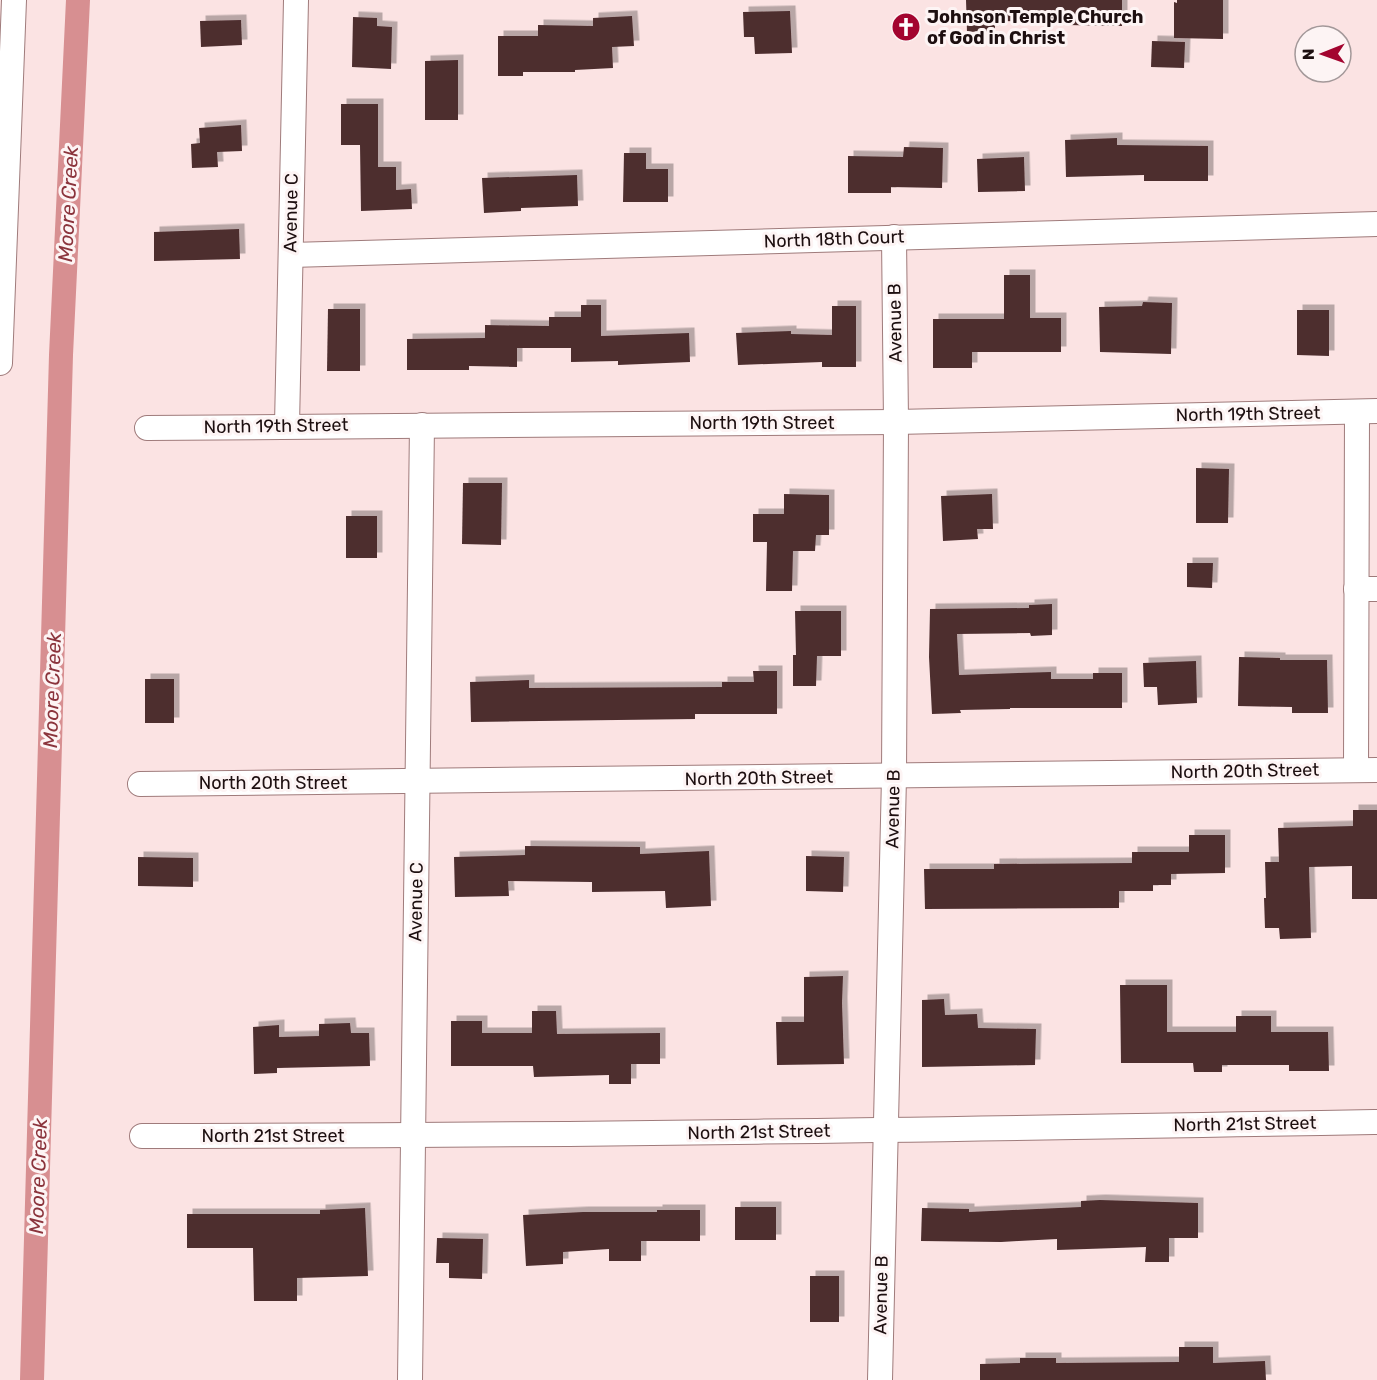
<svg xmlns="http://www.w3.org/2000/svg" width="1377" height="1380" viewBox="0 0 1377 1380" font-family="Rubik,sans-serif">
  <defs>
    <filter id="shadow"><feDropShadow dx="5.5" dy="-5.5" stdDeviation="0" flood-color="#0004"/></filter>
  </defs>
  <rect width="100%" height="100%" fill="#fbe3e3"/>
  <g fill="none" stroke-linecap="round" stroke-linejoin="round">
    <polyline stroke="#d78f91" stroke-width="24" points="32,1380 61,355 78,0"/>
  </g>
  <g fill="#4d2e2f" filter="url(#shadow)">
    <polygon points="966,0 1122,0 1122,26 1066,25 1066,22 995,21 995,31 967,32"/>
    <polygon points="1177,0 1223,0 1223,39 1174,38 1174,2 1177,3"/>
    <polygon points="790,11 792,53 755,54 754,37 744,37 743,12"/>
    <polygon points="632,16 634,46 612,47 613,68 575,70 575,72 523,72 523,76 498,76 498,36 538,36 538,25 593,26 593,18"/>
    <polygon points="353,17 377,18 377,26 392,27 391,69 352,67"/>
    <polygon points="241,20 242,45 201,47 200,21"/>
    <polygon points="1152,41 1185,42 1184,68 1151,67"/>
    <polygon points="458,60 458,120 425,120 425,61"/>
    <polygon points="341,104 378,104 378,167 396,167 396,190 411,189 412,209 361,211 360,145 341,145"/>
    <polygon points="241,125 242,151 217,152 218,167 192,168 191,144 200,143 199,128"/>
    <polygon points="1117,138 1117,145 1208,146 1208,181 1144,181 1144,175 1066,177 1065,140"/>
    <polygon points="904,147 943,148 942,188 891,187 891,193 848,193 848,156 903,157"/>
    <polygon points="624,153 646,153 646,169 668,169 668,202 623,202"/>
    <polygon points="1024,157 1025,191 978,192 977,159"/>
    <polygon points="577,175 578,206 521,208 521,211 484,213 482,178"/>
    <polygon points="239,229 240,259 154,261 154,232"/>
    <polygon points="1004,275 1030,275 1030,318 1061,318 1061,352 972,352 972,368 933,368 933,319 1004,319"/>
    <polygon points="1143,302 1172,303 1171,354 1100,352 1099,307 1142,306"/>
    <polygon points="581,305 601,305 601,336 689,333 690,362 618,365 618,361 571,362 571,348 517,348 517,367 469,366 469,370 407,370 407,339 485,338 485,325 549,326 549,317 581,317"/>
    <polygon points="832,306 856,306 856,367 822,367 822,362 738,365 736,333 791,331 791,334 832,335"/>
    <polygon points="328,309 360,309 360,371 327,371"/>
    <polygon points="1297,310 1329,310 1329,356 1297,355"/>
    <polygon points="1196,468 1229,469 1228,523 1196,523"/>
    <polygon points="463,483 502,483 501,545 462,544"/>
    <polygon points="784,494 829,495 829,535 816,535 815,551 793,551 792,591 766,591 767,542 753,542 753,514 784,514"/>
    <polygon points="992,494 993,529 977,529 978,539 943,541 941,496"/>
    <rect x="346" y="516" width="31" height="42"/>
    <polygon points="1187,563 1213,563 1212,588 1187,587"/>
    <polygon points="1052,604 1052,635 1031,636 1030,633 957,634 959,675 1051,672 1051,679 1093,679 1093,673 1122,673 1122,708 1010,708 1010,709 960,710 961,713 932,714 929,657 930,609 1029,608 1029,605"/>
    <polygon points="795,611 841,611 841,656 817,656 816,686 793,686 793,655 796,655"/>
    <polygon points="1239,657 1280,658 1280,660 1327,660 1328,713 1292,713 1292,707 1238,706"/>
    <polygon points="1196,661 1197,703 1158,705 1157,687 1144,687 1143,663"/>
    <polygon points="753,671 777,671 777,714 695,714 695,719 471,722 470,682 529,680 529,688 722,687 722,682 754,682"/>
    <rect x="145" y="679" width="29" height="44"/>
    <polygon points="1353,810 1377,810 1377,899 1352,899 1352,866 1309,867 1311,938 1280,939 1279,928 1265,928 1264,898 1266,898 1265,862 1279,862 1278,828 1353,826"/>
    <polygon points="1189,835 1225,835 1225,873 1171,874 1171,885 1153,885 1153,891 1119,891 1119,908 925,909 924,869 994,869 994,864 1132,863 1132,852 1189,852"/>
    <polygon points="525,846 640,847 640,854 709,851 711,906 666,908 665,891 592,892 592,882 508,881 509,896 455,897 454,857 525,855"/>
    <polygon points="806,856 844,857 843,892 806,891"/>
    <polygon points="138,857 193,858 193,887 138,886"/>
    <polygon points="843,976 842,1003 844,1064 777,1065 776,1022 804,1022 804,977"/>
    <polygon points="1120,985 1167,985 1167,1032 1236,1032 1236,1016 1271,1016 1271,1032 1328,1032 1329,1071 1289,1071 1289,1065 1222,1065 1222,1072 1194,1072 1193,1063 1121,1063"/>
    <polygon points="944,999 945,1015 977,1014 978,1028 1036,1029 1035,1065 922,1067 922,1000"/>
    <polygon points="532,1011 556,1011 557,1034 660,1033 660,1064 631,1064 631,1084 609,1084 609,1075 534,1077 533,1066 451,1066 451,1021 482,1021 482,1033 532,1033"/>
    <polygon points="350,1023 351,1033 369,1033 370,1066 277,1068 277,1073 254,1074 253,1027 279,1025 279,1037 319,1036 319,1024"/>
    <polygon points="1100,1200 1198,1203 1198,1238 1169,1238 1169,1262 1145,1262 1146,1247 1057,1250 1057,1239 1001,1242 921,1241 922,1208 969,1209 969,1212 1081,1207 1081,1201"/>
    <rect x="735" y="1207" width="41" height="33"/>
    <polygon points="365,1208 368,1276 297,1278 297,1301 254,1301 253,1248 187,1248 187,1214 320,1214 320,1210"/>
    <polygon points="657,1210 700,1210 700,1241 641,1241 641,1261 609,1261 609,1249 563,1252 563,1264 526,1266 523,1215 583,1212 657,1212"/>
    <polygon points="437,1238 483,1239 482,1279 449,1278 449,1263 436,1263"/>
    <rect x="810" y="1276" width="29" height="46"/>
    <polygon points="1179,1347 1213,1347 1213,1363 1265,1361 1266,1380 980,1380 980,1364 1020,1363 1020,1358 1056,1358 1056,1363 1179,1362"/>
  </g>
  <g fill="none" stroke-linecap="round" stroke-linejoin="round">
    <g stroke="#9f7b7b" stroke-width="26">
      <g id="minor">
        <polyline points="291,255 1377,224"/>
        <polyline points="0,363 14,0"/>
        <polyline points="287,425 296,0"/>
        <polyline points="147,428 896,422 1377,411"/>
        <polyline points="1356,589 1377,589"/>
        <polyline points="1356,770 1357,412"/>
        <polyline points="140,784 1377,770"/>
        <path d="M 142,1136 C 554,1136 965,1129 1377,1122"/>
        <polyline points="410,1380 422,425"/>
        <polyline points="880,1380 894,777 896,422 894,237"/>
      </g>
    </g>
    <use href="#minor" stroke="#fff" stroke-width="24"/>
  </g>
  <defs>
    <g id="church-disc" transform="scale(1.5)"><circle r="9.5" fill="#a3042f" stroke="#fdf4f4"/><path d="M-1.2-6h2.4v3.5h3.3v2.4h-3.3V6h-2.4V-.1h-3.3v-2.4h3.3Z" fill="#fff"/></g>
  </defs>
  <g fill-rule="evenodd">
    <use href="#church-disc" x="906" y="27"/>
  </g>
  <g text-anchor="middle" stroke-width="6" stroke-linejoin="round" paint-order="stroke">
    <g font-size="18" font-weight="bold" fill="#1d0f10" stroke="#fdf4f4" text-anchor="start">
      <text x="927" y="23">Johnson Temple Church<tspan x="927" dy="21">of God in Christ</tspan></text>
    </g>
    <g font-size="18" fill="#1d0f10" stroke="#fdf4f4">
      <text transform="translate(291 213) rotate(-89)" y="6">Avenue C</text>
      <text transform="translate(834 239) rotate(-2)" y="6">North 18th Court</text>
      <text transform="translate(895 323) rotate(-91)" y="6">Avenue B</text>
      <text transform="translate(1248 414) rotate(-1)" y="6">North 19th Street</text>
      <text x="762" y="429">North 19th Street</text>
      <text transform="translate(276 426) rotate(-1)" y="6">North 19th Street</text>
      <text transform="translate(1245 771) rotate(-1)" y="6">North 20th Street</text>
      <text transform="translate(759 778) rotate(-1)" y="6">North 20th Street</text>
      <text x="273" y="789">North 20th Street</text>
      <text transform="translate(893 809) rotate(-89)" y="6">Avenue B</text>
      <text transform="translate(416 902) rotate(-89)" y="6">Avenue C</text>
      <text transform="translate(1245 1124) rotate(-1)" y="6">North 21st Street</text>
      <text transform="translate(759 1132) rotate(-1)" y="6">North 21st Street</text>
      <text x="273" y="1142">North 21st Street</text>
      <text transform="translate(881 1295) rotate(-89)" y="6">Avenue B</text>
    </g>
    <g font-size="20" font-style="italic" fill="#8b343c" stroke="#fdf4f4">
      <text transform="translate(68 204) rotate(-87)" y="7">Moore Creek</text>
      <text transform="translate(52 690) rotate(-88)" y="7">Moore Creek</text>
      <text transform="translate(38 1176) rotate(-88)" y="7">Moore Creek</text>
    </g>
  </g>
  <g transform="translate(1323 54) rotate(269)"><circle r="28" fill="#fdf4f4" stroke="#a39899" stroke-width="1.5"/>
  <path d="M0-4.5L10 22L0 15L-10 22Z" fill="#a3042f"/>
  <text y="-9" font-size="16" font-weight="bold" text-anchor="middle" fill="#1d0f10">N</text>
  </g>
</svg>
